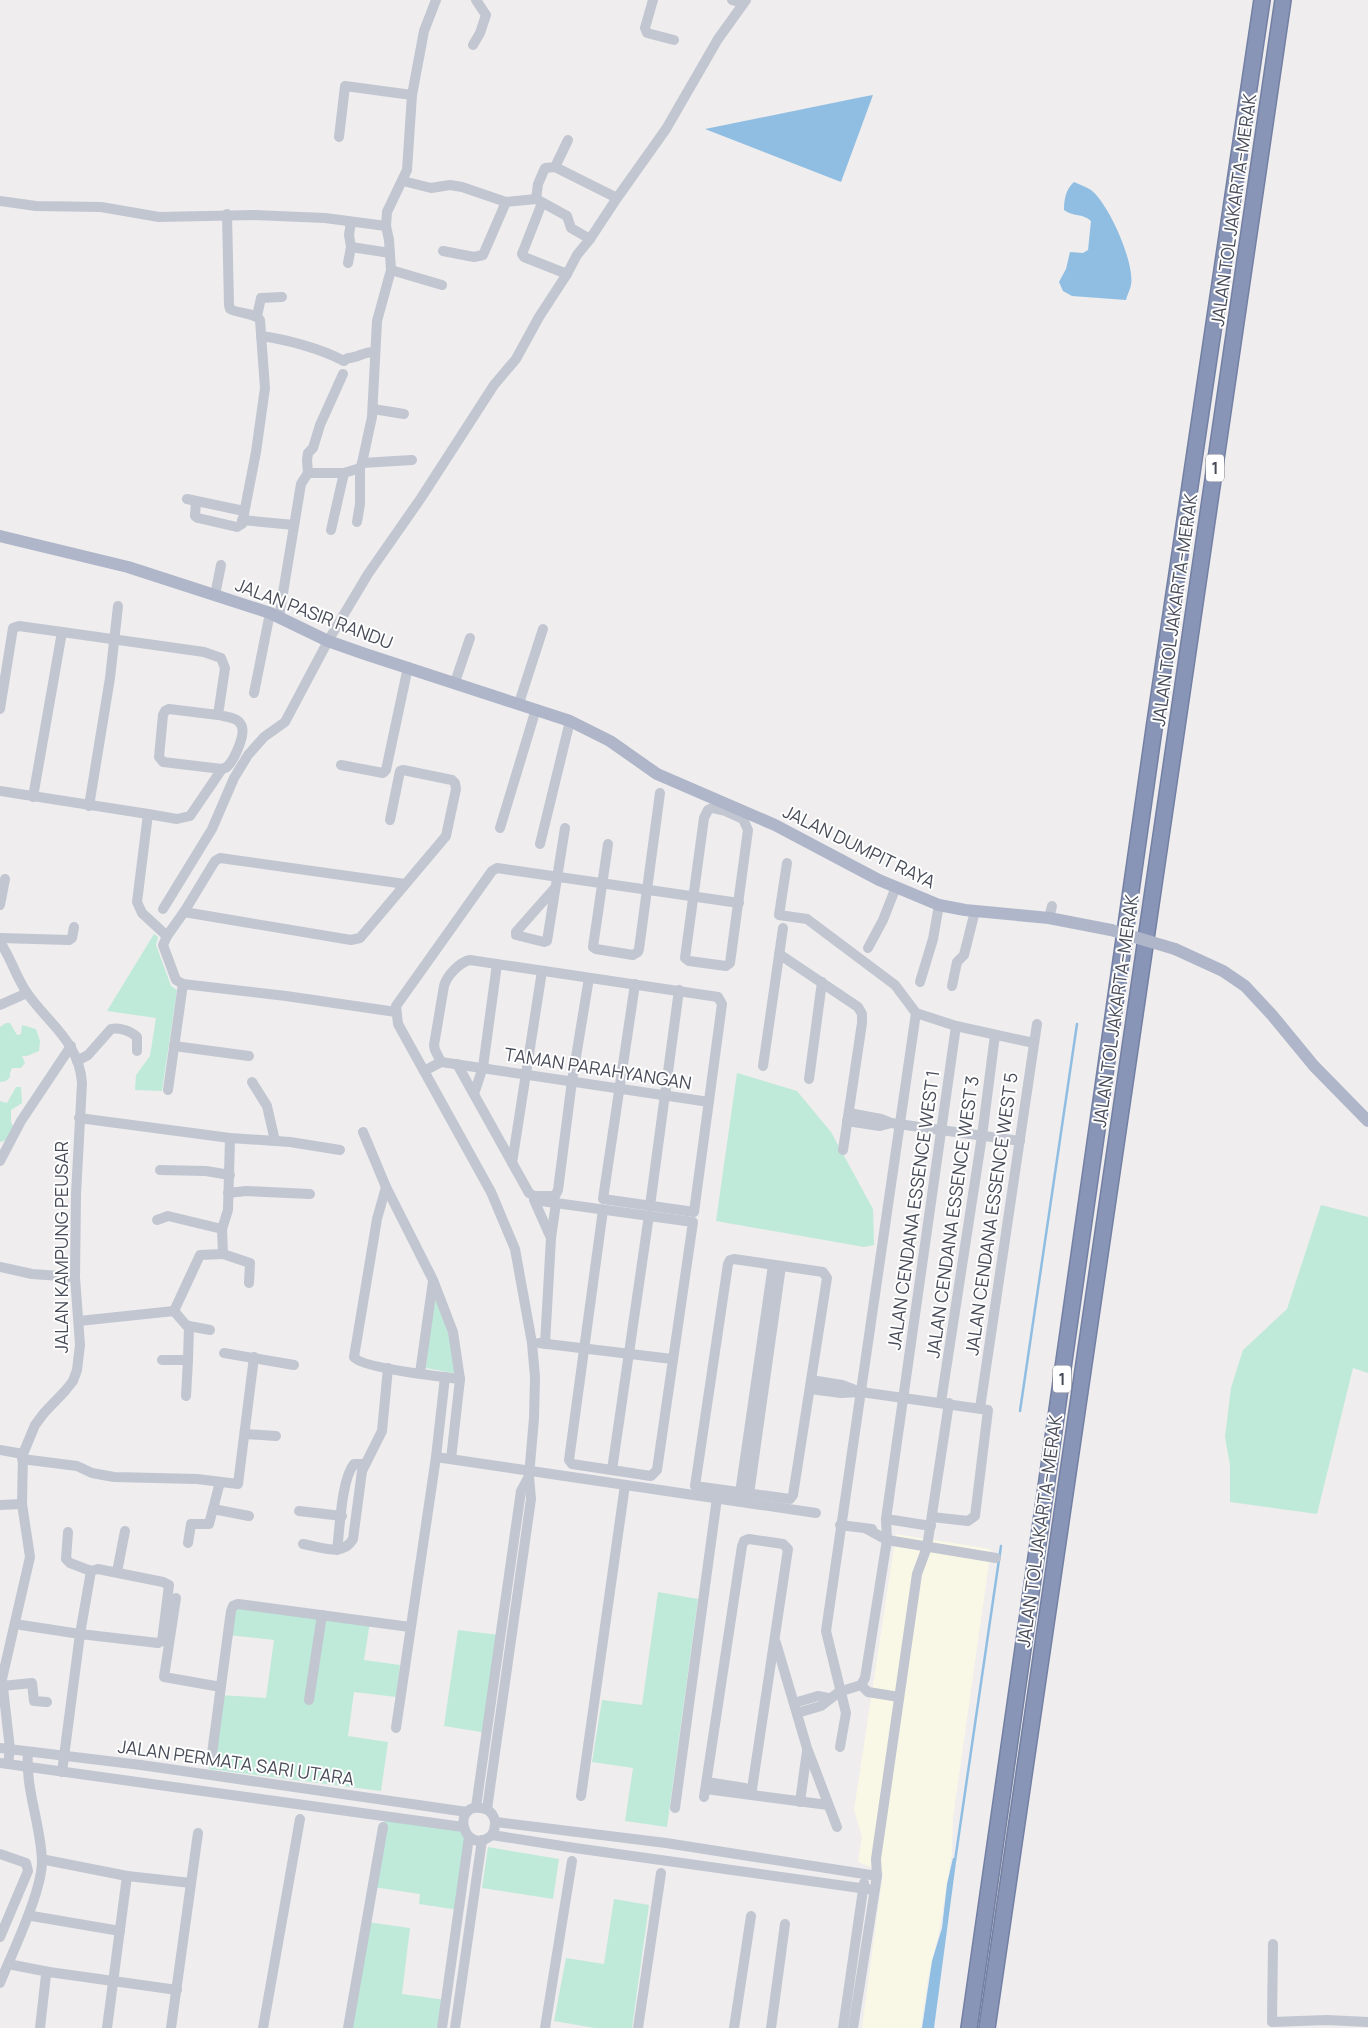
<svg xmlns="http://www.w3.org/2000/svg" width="1368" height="2028" viewBox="0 0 1368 2028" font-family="Manrope,sans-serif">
  <rect width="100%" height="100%" fill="#efeded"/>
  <polygon fill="#f9f8e7" points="896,1534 991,1549 953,1818 952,1853 939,1933 928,1978 921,2028 862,2028 883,1872 858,1862 862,1837 854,1810"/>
  <g fill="#bfead9">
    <polygon points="154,934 158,937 156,945 171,986 177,990 162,1091 135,1090 136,1075 150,1056 156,1018 107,1011"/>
    <polygon points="6,1023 10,1023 17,1035 21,1034 22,1025 36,1029 40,1041 39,1051 27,1056 22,1056 25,1063 21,1068 12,1068 10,1073 10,1077 6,1081 0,1082 0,1027"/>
    <polygon points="737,1073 797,1091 831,1132 873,1209 874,1245 864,1247 716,1221"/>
    <polygon points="16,1087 21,1087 22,1103 11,1110 11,1122 14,1128 7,1140 0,1142 0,1101 7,1103"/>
    <polygon points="1321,1205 1368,1217 1368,1373 1353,1368 1317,1514 1230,1502 1230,1465 1225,1437 1231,1388 1243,1350 1287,1309"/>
    <polygon points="434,1296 452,1340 455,1372 453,1373 426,1368"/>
    <polygon points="658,1592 698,1599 667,1827 625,1821 633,1768 592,1762 602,1700 642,1705"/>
    <polygon points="233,1606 370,1622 364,1660 400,1665 396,1697 354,1692 348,1736 388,1742 381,1791 209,1769 220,1695 266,1698 274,1640 228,1635"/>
    <polygon points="458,1630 500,1635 487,1733 444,1726"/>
    <polygon points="385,1817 463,1827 469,1837 459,1910 419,1904 420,1894 373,1887"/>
    <polygon points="488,1847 559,1859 553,1899 482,1888"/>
    <polygon points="614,1899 649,1905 632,2028 595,2028 554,2021 566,1958 604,1964"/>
    <polygon points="367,1922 410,1928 402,1994 446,2000 442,2028 348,2028"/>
  </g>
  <g fill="#90bee3">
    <polygon points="873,95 841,182 705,129 862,97"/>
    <path d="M 1074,182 C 1080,185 1087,187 1091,190 C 1109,204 1135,263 1131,285 C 1130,290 1127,295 1126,300 L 1072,296 L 1063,291 L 1059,282 L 1066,269 L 1070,252 L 1083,253 L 1088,250 L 1091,221 C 1083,213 1073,217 1064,210 C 1064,199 1066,189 1074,182 Z"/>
    <polygon points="953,1858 956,1858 956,1862 934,2028 922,2028 932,1961 942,1928 947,1884"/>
  </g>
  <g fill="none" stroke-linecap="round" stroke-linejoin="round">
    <g stroke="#90bee3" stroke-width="2.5">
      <polyline points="1020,1411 1077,1024"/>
      <polyline points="955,1861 1001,1546"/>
    </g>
    <g stroke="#7480a3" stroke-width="18">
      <g id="highway">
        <polyline points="969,2028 1154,729 1262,0"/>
        <polyline points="987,2028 1283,0"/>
      </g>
    </g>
    <g stroke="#c1c6d1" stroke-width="10">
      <polyline points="653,0 645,28 647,33 674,40"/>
      <polyline points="732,0 742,3"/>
      <polyline points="473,45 480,33 486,15 476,0"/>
      <polyline points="339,137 345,86 412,95"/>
      <polyline points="568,140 555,167 545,168 538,184 536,199 567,216 571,228 590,239"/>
      <polyline points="555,167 617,198"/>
      <polyline points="403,181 431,188 450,185 462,187 506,202 536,199"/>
      <polyline points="0,201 36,206 101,207 159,217 253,215 325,218 386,226"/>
      <polyline points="542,203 522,254 524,257 567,274"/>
      <polyline points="351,247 390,253"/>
      <polyline points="443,251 474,257 483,255 506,202"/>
      <polyline points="348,263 351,247 349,235 351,222"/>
      <polyline points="391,270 442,285"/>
      <polyline points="257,316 261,298 282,297"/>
      <path d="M 261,336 C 285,339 322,349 344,361 L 348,358 C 358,358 364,351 375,352"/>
      <polyline points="373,409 404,414"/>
      <polyline points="362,463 412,460"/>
      <polyline points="308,473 307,460 308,453 313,448 320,425 343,374"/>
      <polyline points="187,499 244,511"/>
      <path d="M 196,501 L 195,516 L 198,518 L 237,527 L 242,524 L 256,452 L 265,388 L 260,320 C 254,312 239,314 230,309 L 229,305 L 227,214"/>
      <polyline points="242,520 294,525"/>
      <polyline points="357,522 360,504 360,468"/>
      <polyline points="331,530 344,473"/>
      <polyline points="215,595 221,565"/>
      <polyline points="279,617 301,484 308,473 344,473 360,468 362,463 372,417 377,321 391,270 389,240 386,226 387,212 407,170 412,95 424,31 436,0"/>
      <polyline points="455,682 470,638"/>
      <polyline points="254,693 270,613"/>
      <polyline points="519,703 543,629"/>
      <polyline points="0,709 13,628 19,626 62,632"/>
      <polyline points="341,765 383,773 386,770 408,667"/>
      <polyline points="0,791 148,814 137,902 142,913 167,936"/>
      <path d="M 33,797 L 62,632 L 204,652 L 221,658 L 225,668 L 218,715 L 169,709 L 165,711 L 163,715 L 159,757 L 163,762 L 222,769 L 227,767 C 234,760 248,732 240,723 C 236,717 226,717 218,715"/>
      <polyline points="89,806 110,678 118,606"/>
      <polygon points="712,808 725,811 743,819 748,830 730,963 726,966 689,961 685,958 704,818 708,810"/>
      <polyline points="148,814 177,819 190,816 222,769"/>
      <polyline points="500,828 536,709"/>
      <polyline points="540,844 570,721"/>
      <polyline points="608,844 593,947 596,949 633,955 638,952 639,949 660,793"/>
      <polyline points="787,863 779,915 807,919 895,985 916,1013 956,1026 1034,1043"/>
      <polyline points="554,889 516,932 516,935 544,942 547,941 565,828"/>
      <polyline points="0,905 5,879"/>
      <polyline points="163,909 212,829 234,778 248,755 264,737 285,722 328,641 368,574 421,498 494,385 516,359 539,317 567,274 577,255 590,239 617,198 666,129 718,39 746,0"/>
      <polyline points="184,912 351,940 360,938 446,836 456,789 455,783 452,780 403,770 400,771 390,820"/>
      <polyline points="1049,918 1052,906"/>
      <polyline points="0,938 69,940 72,938 74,927"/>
      <path d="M 0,942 C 11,958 16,977 27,993 C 49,1024 79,1042 82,1083 L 76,1194 L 75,1277 L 80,1345 L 77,1370 L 73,1381 L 65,1391 L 44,1413 L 35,1425 L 23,1454 L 22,1504 L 30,1557 L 2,1679 L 10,1749 L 8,1764"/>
      <polyline points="868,948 883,920 896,887"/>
      <polyline points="779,954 858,1007 862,1014 862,1023 843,1150"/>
      <polyline points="920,982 933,939 939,905"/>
      <polyline points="952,986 957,962 964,955 975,911"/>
      <polyline points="0,1005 27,993"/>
      <polyline points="396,1012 286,996 183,984 176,980 163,945 167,936 184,912 215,861 220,858 405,884"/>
      <polyline points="174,1046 249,1056"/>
      <path d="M 77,1061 L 88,1055 L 111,1029 C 119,1027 131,1031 137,1037 L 137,1051"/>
      <path d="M 441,1062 L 435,1050 L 434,1045 L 444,986 C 447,975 460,962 470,960 L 718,997 L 722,1004 L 694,1212 L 603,1199 L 635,984"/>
      <polyline points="457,1064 529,1193 534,1196 555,1196 558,1190 572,1081 589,978"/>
      <polyline points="763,1066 783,928"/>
      <polyline points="424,1071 441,1062 709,1102"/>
      <polyline points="809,1079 822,982"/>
      <polyline points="252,1082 267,1106 275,1141"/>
      <polyline points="168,1090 183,984"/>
      <polyline points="474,1094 483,1067 497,964"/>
      <polyline points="849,1113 881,1119 891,1123 1020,1141"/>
      <polyline points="79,1118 230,1138 290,1142 340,1150"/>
      <polyline points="847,1121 880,1126 891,1123"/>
      <polyline points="363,1132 386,1187 433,1280 453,1332 460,1379 451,1459"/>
      <polyline points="230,1138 228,1210 222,1229 223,1254 250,1263 249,1283"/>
      <polyline points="0,1161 21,1121 71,1046"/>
      <polyline points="512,1163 542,971"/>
      <polyline points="160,1170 206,1171 230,1175"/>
      <path d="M 386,1187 L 377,1219 L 354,1357 C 361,1368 443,1377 460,1379"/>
      <polyline points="228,1193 246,1191 310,1194"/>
      <polyline points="650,1206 679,990"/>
      <polyline points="157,1220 168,1216 222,1229"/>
      <polyline points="551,1238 534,1200 693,1222 657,1470 651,1476 572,1464 569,1460 603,1210"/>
      <polygon points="734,1259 823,1272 827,1278 793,1495 790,1499 695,1486 728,1264 730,1260"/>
      <polyline points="0,1267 32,1274 75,1277"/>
      <polyline points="174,1311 200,1255 223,1254"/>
      <polyline points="79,1321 174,1311 186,1325 189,1326 188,1360 162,1360"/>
      <polyline points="189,1326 210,1330"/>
      <polyline points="539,1343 672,1359"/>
      <polyline points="545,1344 551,1238 556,1203"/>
      <polyline points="224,1353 294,1365"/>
      <polyline points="420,1373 433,1281"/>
      <polyline points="811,1380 842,1385 855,1390"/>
      <polyline points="810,1389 841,1393 861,1392 988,1410 975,1516 968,1521 932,1517"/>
      <polyline points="186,1396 188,1360"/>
      <polyline points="941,1402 982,1136 995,1035"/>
      <polyline points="980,1408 1037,1024"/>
      <polyline points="245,1434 276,1436"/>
      <polyline points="0,1450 23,1454"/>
      <polyline points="436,1457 816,1513"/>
      <polyline points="22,1459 77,1466 92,1473 114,1477 197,1479 238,1484 254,1357"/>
      <polyline points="612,1470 649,1215"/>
      <polyline points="740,1493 773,1265"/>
      <polyline points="749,1494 781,1266"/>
      <polyline points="0,1505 22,1504"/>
      <polyline points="213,1509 220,1482"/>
      <polyline points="299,1511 342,1516"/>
      <polyline points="886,1519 931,1526"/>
      <polyline points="840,1525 872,1529"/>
      <polyline points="867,1529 887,1540 996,1558"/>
      <polyline points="68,1532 66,1559 70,1563 91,1571"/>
      <polyline points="188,1543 191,1524 209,1524 213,1509 249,1516"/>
      <path d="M 303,1544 C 319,1547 343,1557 353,1539 L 362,1471 L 382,1431 L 388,1368"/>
      <path d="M 337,1550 C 340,1529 341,1480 354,1464 L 365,1464"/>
      <polyline points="117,1572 125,1531"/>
      <polyline points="176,1598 164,1677 221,1687"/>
      <polyline points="21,1625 80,1634 158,1643 162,1641 169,1585 163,1582 98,1569 91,1571 80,1634 62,1772"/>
      <polyline points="776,1643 807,1748 837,1827"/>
      <polyline points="861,1685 868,1692 899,1697"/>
      <polyline points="2,1686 32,1683 34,1701 47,1702"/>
      <polyline points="309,1700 322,1615"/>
      <polyline points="794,1703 818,1696 828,1698"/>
      <polyline points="797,1713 821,1706 839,1692 861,1685 865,1678 887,1540 886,1519 956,1026"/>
      <polyline points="396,1728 436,1457 445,1377"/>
      <polyline points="840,1747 846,1713 826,1631 916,1013"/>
      <polyline points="0,1748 141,1765 467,1812"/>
      <polyline points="211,1761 231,1611 233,1606 238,1604 410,1627"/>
      <polyline points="0,1763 463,1827"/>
      <polyline points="707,1782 745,1788"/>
      <polyline points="706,1789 828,1805"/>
      <polyline points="581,1796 625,1485"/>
      <polyline points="704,1797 742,1546 744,1541 749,1539 783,1544 788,1549 752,1789"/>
      <polyline points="800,1802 807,1751"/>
      <polyline points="476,1807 521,1491 529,1476"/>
      <polyline points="675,1808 717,1498"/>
      <polyline points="487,1809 531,1499 529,1476 534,1418 535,1377 532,1343 515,1249 491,1192 398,1024 396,1006 492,871 497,868 739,903"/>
      <polyline points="496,1822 666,1843 877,1876 853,2028"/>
      <path d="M 492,1835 C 498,1823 495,1810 481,1808 C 450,1803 464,1858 492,1835 L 575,1848 L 874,1890"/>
      <polyline points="0,1854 26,1863 28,1871 0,1937"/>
      <polyline points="46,1860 127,1876 191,1883"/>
      <polyline points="877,1876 876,1859 917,1574 927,1547 949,1403"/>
      <polyline points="32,1916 120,1931"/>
      <polyline points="1273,1944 1272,2022 1327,2020 1368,2022"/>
      <polyline points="13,1965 49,1972"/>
      <path d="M 0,1983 C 12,1953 42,1892 42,1861 C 41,1825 25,1789 28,1752"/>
      <polyline points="40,2028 46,1975 49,1972 177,1990"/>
      <polyline points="107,2028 127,1876"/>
      <polyline points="171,2028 198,1833"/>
      <polyline points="263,2028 300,1819"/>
      <polyline points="348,2028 383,1827"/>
      <polyline points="442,2028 469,1837"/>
      <polyline points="455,2028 482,1840"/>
      <polyline points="545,2028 572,1861"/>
      <polyline points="638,2028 661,1873"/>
      <polyline points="734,2028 751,1916"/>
      <polyline points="771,2028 785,1924"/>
      <polyline points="843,2028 864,1883"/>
    </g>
    <g stroke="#afb6c9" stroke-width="12">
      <polyline points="0,536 128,567 196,589 270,613 328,641 365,654 570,721 610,741 657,774 775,825 879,880 939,905 965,910 1049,918 1111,930"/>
      <polyline points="1175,949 1223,971 1245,986 1272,1015 1314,1066 1368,1121"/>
    </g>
    <use href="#highway" stroke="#8995b7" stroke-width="15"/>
    <polyline stroke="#afb6c9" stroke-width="12" points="1111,930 1175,949"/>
  </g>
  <g text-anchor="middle" stroke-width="4" stroke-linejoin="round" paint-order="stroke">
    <g fill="#fff" stroke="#7e828a" stroke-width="1">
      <rect x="1206" y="454.5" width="18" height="27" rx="4"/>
      <rect x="1053" y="1365.5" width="18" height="27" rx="4"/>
    </g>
    <g font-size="16" font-weight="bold" fill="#474c58">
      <text x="1215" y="474">1</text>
      <text x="1062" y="1385">1</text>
    </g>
    <g font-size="18" fill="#474c58" stroke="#fff">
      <text transform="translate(1234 210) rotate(-82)" y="6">JALAN TOL JAKARTA–MERAK</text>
      <text transform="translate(1175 610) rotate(-82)" y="6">JALAN TOL JAKARTA–MERAK</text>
      <text transform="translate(314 614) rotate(21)" y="6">JALAN PASIR RANDU</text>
      <text transform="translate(859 847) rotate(26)" y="6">JALAN DUMPIT RAYA</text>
      <text transform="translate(1116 1011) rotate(-82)" y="6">JALAN TOL JAKARTA–MERAK</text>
      <text transform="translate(598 1069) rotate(9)" y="6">TAMAN PARAHYANGAN</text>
      <text transform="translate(914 1210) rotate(-82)" y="6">JALAN CENDANA ESSENCE WEST 1</text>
      <text transform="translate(992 1214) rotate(-82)" y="6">JALAN CENDANA ESSENCE WEST 5</text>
      <text transform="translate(953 1217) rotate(-82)" y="6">JALAN CENDANA ESSENCE WEST 3</text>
      <text transform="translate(62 1247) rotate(-90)" y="6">JALAN KAMPUNG PEUSAR</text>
      <text transform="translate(1040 1531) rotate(-82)" y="6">JALAN TOL JAKARTA–MERAK</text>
      <text transform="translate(236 1763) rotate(8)" y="6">JALAN PERMATA SARI UTARA</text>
    </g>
  </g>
</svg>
